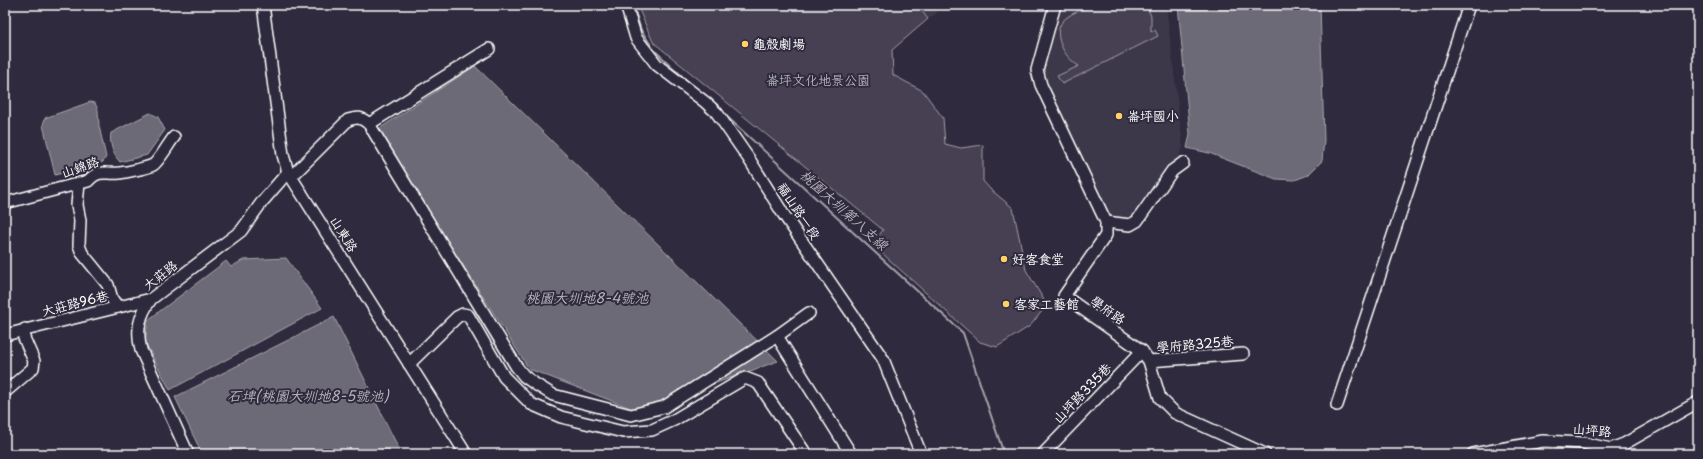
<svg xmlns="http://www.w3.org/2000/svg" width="1703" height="459" viewBox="0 0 1703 459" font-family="'Playpen Sans','LXGW WenKai TC',sans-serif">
  <rect width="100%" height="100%" fill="#2f2a3d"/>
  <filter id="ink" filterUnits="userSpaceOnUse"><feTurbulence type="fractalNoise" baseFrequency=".025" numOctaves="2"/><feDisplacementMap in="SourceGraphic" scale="8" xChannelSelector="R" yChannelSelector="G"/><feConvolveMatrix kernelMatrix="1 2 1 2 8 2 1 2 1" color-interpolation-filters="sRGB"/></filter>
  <g filter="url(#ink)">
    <g fill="#3c3749">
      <polygon points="917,5 935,5 937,13 928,19"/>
      <polygon points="1060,5 1166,5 1183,147 1176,162 1132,219 1120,222 1106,216 1046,85 1043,65"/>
    </g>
    <g fill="#464152" stroke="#a2a0a8">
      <polygon points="637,5 917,5 928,19 892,50 893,75 923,91 943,118 945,144 961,148 983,145 983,181 990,189 1013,208 1026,270 1047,305 1030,326 997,347 980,342 872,244 883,230 653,42"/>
      <path d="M 1092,5 L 1146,5 L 1151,16 L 1151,32 L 1155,30 L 1158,36 L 1062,84 L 1057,76 L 1079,66 C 1064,58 1049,31 1066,18 C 1073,12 1084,9 1092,5 Z"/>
    </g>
    <g fill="#6d6a77" stroke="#a7a6ad">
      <polygon points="1178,5 1320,5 1324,140 1322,161 1308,175 1295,180 1276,179 1209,153 1187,148 1190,134"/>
      <polygon points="475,66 778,361 638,411 529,369 377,130"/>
      <polygon points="90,102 95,103 98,110 99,126 106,157 103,162 55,175 43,125 45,118"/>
      <path d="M 150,113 L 158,117 L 165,130 L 147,155 L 120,162 C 113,155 109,143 111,133 Z"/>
      <polygon points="286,258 322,308 170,390 145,342 148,320 226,261 231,267 243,260"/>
      <polygon points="334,317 399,449 399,454 202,454 175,397"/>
    </g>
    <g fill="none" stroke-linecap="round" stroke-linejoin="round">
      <g stroke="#a7a6ad" stroke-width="2">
        <polyline points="633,5 641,30 654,50 694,87"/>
        <polyline points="724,114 963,333 1004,454"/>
      </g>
      <g stroke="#fff" stroke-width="14">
        <g id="minor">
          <polyline points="263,5 283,155 288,172 466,454"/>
          <polyline points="626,5 636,38 657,65 705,102 717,113 749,159 782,212 883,359 921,454"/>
          <polyline points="1055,5 1037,70 1041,85 1106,222 1106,235 1064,296 1142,351 1149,361 1160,398 1175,413 1265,454"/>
          <polyline points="369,124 489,49"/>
          <path d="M 291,177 L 348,120 C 358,117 361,117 369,124 L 516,366 L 524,376 L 535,384 L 553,395 L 631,415 L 664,407 L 777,336 L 809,313"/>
          <polyline points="79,183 77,205 80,220 79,245 82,253 108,285 112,299 118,307"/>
          <path d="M 5,203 L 88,181 C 100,168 106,175 120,173 C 127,172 147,168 153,165 C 159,161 169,143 174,137"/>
          <polyline points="1106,222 1130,225 1137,221 1172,171 1183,163"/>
          <polyline points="5,335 151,299"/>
          <polyline points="777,336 851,454"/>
          <polyline points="1149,361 1243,354"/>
          <polyline points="409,364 457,317 463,314 468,315 504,377 531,404 561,417 623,432 652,430 674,420 745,378 758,383 806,454"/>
          <polyline points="5,392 33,368 34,361 24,338 25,329"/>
          <polyline points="1337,405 1469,5"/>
          <path d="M 188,454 L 141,350 C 136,330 139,316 151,299 L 241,231 L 262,202 L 288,172"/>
          <polyline points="1043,454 1142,351"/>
          <polyline points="1473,454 1543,441 1583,443 1611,449 1624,444 1698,402"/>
        </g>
      </g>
      <use href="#minor" stroke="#2f2a3d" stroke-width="11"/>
    </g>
  </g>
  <g fill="#ffd166" stroke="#2f2a3d" stroke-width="1.5">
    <circle cx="745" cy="44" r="4"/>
    <circle cx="1119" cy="116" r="4"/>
    <circle cx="1004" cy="259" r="4"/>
    <circle cx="1006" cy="304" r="4"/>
  </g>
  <g text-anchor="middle" stroke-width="4" stroke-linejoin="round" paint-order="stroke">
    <g font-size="13" fill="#fff" stroke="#2f2a3d" text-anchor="start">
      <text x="753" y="49">龜殼劇場</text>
      <text x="1127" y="121">崙坪國小</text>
      <text x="1012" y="264">好客食堂</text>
      <text x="1014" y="309">客家工藝館</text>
    </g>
    <g font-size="13" fill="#b5b3ba" stroke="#2f2a3d">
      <text x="818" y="85">崙坪文化地景公園</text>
    </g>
    <g font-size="13" fill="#fff" stroke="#2f2a3d">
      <text transform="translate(80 167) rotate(-19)" y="5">山錦路</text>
      <text transform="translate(799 211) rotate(56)" y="5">福山路一段</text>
      <text transform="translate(344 234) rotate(58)" y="5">山東路</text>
      <text transform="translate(160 275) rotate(-38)" y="5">大莊路</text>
      <text transform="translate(75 303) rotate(-14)" y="5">大莊路96巷</text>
      <text transform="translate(1108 310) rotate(35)" y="5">學府路</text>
      <text transform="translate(1195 344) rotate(-5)" y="5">學府路325巷</text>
      <text transform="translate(1082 393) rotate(-46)" y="5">山坪路335巷</text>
      <text transform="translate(1592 430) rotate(5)" y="5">山坪路</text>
    </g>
    <g font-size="14" font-style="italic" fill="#b6b4bb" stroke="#2f2a3d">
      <text transform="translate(844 210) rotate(42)" y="5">桃園大圳第八支線</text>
      <text x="587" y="303">桃園大圳地8-4號池</text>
      <text x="308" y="401">石埤(桃園大圳地8-5號池)</text>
    </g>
  </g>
  <rect width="1703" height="459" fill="none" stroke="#2f2a3d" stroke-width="20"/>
  <rect x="10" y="10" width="1683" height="439" fill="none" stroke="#fff" stroke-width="1.5" filter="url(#ink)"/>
</svg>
